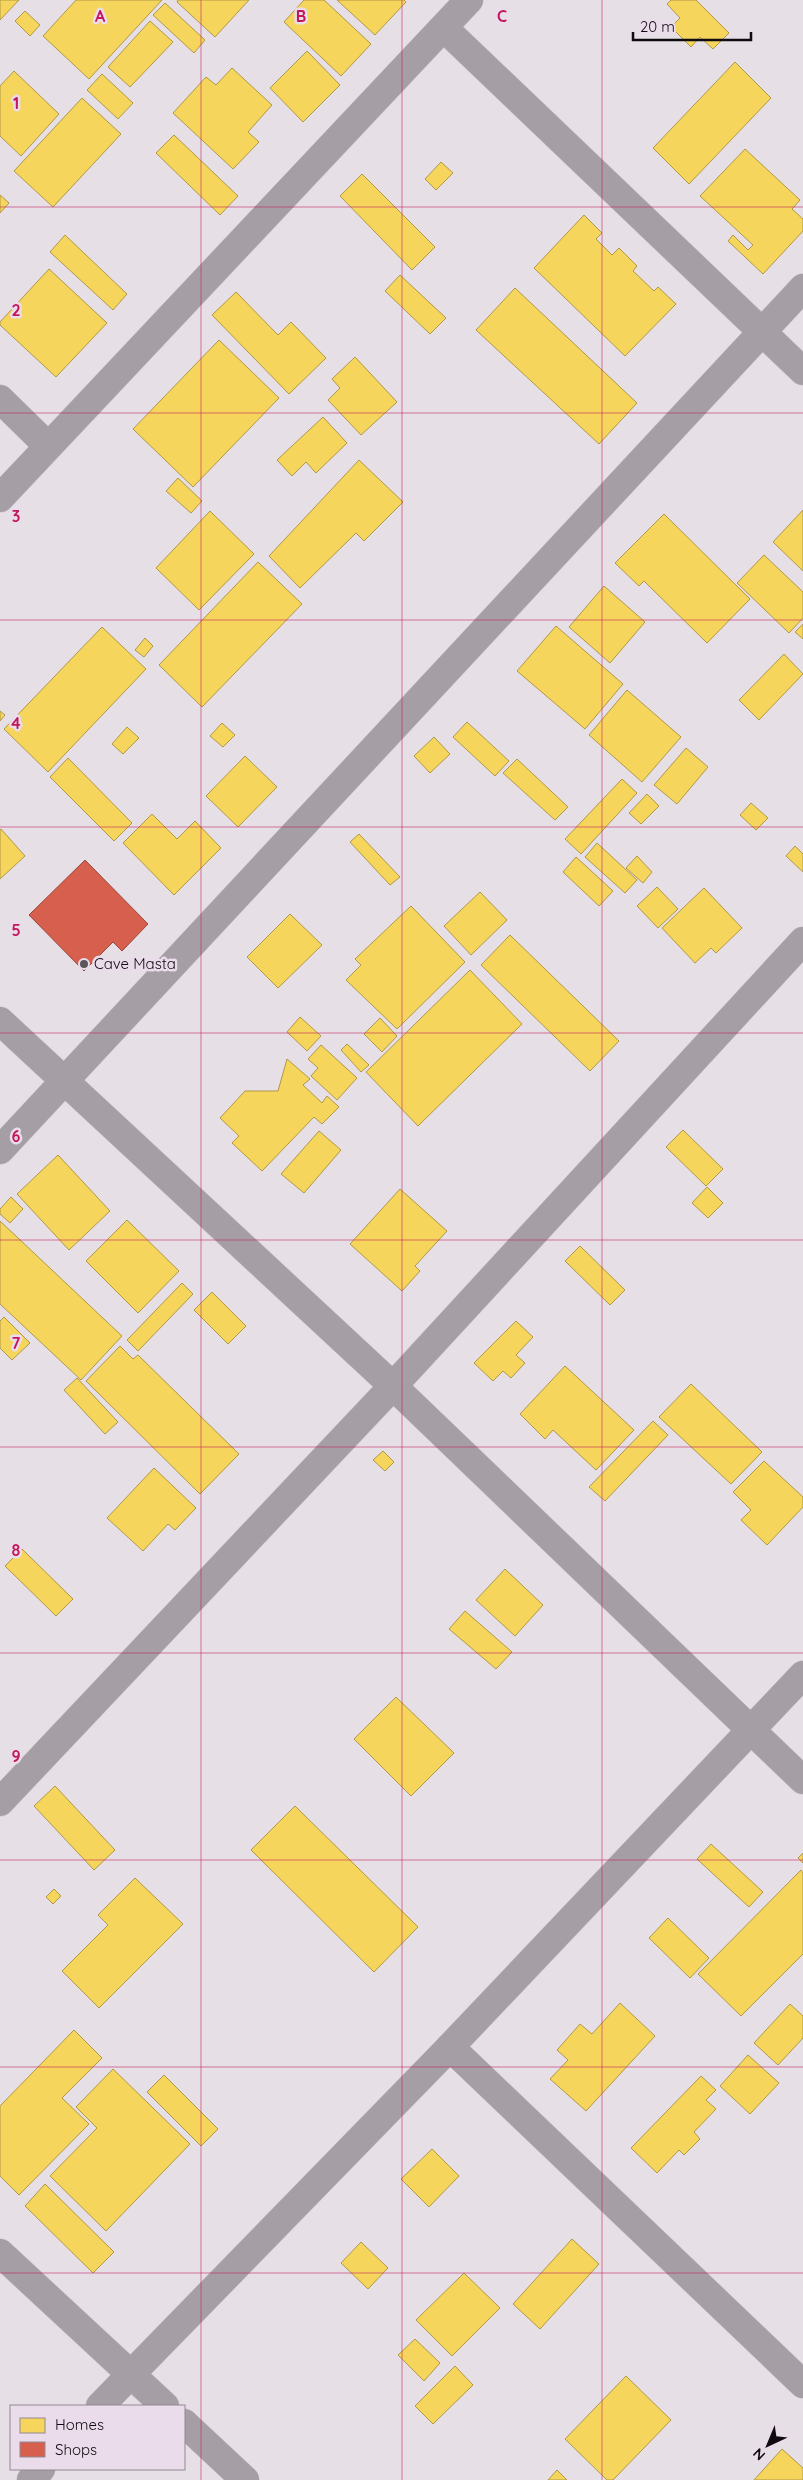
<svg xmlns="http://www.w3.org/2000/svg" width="803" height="2480" viewBox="0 0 803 2480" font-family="Quicksand,sans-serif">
  <rect width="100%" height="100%" fill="#e6e0e6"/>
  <g fill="#f6d55c" stroke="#b19845">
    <polygon points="0,0 19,0 0,20"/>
    <polygon points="76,0 162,0 89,79 43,36"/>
    <polygon points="178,0 249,0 215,37 177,2"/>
    <polygon points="304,0 324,0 371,44 341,76 284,22"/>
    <polygon points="337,0 404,0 406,2 375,35"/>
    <polygon points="671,0 696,0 729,33 713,49 700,37 691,47 671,27 680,18 667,4"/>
    <polygon points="165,3 205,40 194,53 153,15"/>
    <polygon points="25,11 40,25 30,36 15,21"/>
    <polygon points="150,21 173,42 130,87 108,67"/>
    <polygon points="307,51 340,85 303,122 270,88"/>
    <polygon points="735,62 771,98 689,184 653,148"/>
    <polygon points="232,68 272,105 248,132 259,142 233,169 173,113 206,77 216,85"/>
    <polygon points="14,71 59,114 21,156 0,136 0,86"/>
    <polygon points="102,74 133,103 118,119 87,90"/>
    <polygon points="82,98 121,134 53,207 14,171"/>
    <polygon points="174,135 238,196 220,215 156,153"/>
    <polygon points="745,149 800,200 792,209 803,219 803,231 763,274 728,241 733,235 748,250 753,245 700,196"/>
    <polygon points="441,162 453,173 436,190 425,179"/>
    <polygon points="362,174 435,247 412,270 340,196"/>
    <polygon points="0,195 9,203 0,213"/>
    <polygon points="584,215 602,233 596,239 612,255 619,248 637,266 633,271 654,291 658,287 676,304 625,356 534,268"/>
    <polygon points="65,235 127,294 113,310 50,252"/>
    <polygon points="49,269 107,323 56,377 0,325 0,322"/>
    <polygon points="400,275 446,318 430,334 385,291"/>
    <polygon points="515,288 637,403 599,444 476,330"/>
    <polygon points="236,292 278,335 291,322 326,358 289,394 212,315"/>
    <polygon points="219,340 279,398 193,487 133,429"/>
    <polygon points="355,357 397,402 361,435 328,400 340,388 332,379"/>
    <polygon points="323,417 347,443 316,473 306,462 292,476 277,460"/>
    <polygon points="359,460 403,502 364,541 356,533 300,588 269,556"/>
    <polygon points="178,478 202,501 191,513 166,491"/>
    <polygon points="803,510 803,571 773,542"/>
    <polygon points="210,511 254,554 199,610 156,568"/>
    <polygon points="664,514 750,599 707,643 644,581 639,586 615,563"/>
    <polygon points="764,555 803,592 803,618 789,633 737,583"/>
    <polygon points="258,562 302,604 202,707 159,665"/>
    <polygon points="604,586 645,622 610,663 569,627"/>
    <polygon points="803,624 803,639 795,632"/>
    <polygon points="556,626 623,684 585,729 517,671"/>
    <polygon points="102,627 146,669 48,772 4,729"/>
    <polygon points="145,638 153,646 144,657 135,650"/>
    <polygon points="784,654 803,674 759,720 739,700"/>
    <polygon points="627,690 681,737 642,782 589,735"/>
    <polygon points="0,711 5,715 0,721"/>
    <polygon points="467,722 509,761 495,776 453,737"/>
    <polygon points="222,723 235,735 223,747 210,736"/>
    <polygon points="127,727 139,738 123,754 112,744"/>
    <polygon points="434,737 450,754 430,773 414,756"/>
    <polygon points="686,748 708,767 677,804 654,785"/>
    <polygon points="245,756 277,787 238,827 206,796"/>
    <polygon points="68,758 132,823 114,841 50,777"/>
    <polygon points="517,759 568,807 555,820 503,773"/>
    <polygon points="622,779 637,793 581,854 565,839"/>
    <polygon points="647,794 659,806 641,824 629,813"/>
    <polygon points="751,803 768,818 756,830 740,815"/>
    <polygon points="152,814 177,839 195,821 221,848 174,895 123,843"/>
    <polygon points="1,829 25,856 0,879 0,830"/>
    <polygon points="359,834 400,877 390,885 350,842"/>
    <polygon points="597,843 637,880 625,893 585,857"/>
    <polygon points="795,846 803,854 803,872 786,856"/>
    <polygon points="637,856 652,872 643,883 626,868"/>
    <polygon points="576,857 613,891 599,906 563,872"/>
    <polygon points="657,887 678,909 658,928 637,906"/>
    <polygon points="704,888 742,928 716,953 711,948 695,963 662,928"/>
    <polygon points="480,892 507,920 471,955 444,926"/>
    <polygon points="411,906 465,962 397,1029 346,980 361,965 355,959"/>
    <polygon points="290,914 322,945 278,988 247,957"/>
    <polygon points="510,935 619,1041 590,1071 481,965"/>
    <polygon points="470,970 522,1024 418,1126 366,1072"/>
    <polygon points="300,1017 321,1036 307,1051 287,1032"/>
    <polygon points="380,1018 397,1036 382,1052 364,1034"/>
    <polygon points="347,1044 369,1065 361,1072 341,1050"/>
    <polygon points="321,1045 357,1078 337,1100 311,1076 318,1068 308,1059"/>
    <polygon points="287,1059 310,1079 303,1085 322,1103 327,1096 339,1107 322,1124 314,1117 262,1171 232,1143 239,1136 220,1118 245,1091 278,1091"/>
    <polygon points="683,1130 723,1169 706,1186 666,1147"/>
    <polygon points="319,1131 341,1150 304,1193 281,1174"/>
    <polygon points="58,1155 110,1211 69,1250 17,1194"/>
    <polygon points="707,1187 723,1203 708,1218 692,1203"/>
    <polygon points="400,1189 447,1231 415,1266 420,1271 402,1291 350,1244"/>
    <polygon points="11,1197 23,1209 10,1223 0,1214 0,1209"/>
    <polygon points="127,1220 179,1271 138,1313 86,1261"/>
    <polygon points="0,1221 122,1336 81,1380 0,1304"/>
    <polygon points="580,1246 625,1290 610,1305 565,1261"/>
    <polygon points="182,1283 193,1294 138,1351 127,1340"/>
    <polygon points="212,1292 246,1326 228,1344 194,1310"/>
    <polygon points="4,1317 30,1343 12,1360 0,1348 0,1321"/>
    <polygon points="516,1321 533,1337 516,1355 525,1363 511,1378 503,1371 493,1381 474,1363"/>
    <polygon points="120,1346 133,1359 138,1355 239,1454 200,1494 86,1381"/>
    <polygon points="565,1366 634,1430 596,1470 553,1430 545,1439 520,1414"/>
    <polygon points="77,1378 118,1422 105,1434 64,1390"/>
    <polygon points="691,1384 762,1452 731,1484 659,1417"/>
    <polygon points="653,1421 668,1435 605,1501 589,1487"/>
    <polygon points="383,1451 394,1462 385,1471 373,1460"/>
    <polygon points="764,1461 803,1497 803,1507 767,1545 741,1520 751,1510 733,1492"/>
    <polygon points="154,1468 196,1508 175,1530 168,1524 143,1551 107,1518"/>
    <polygon points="22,1549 73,1599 56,1616 5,1566"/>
    <polygon points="505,1569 543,1605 515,1636 476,1600"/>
    <polygon points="465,1611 512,1652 496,1669 449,1629"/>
    <polygon points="396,1697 454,1753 411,1796 354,1739"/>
    <polygon points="55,1786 115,1850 94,1870 34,1806"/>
    <polygon points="295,1806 418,1927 374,1972 251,1850"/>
    <polygon points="711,1844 763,1892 749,1907 697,1859"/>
    <polygon points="803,1853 803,1863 798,1858"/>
    <polygon points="801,1870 803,1873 803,1954 741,2016 698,1974"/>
    <polygon points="135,1878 183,1924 99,2008 62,1971 108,1925 98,1915"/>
    <polygon points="54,1889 61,1896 53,1904 46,1897"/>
    <polygon points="668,1918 709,1958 690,1978 649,1938"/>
    <polygon points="620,2003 655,2036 586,2111 550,2079 568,2060 557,2050 580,2024 592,2034"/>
    <polygon points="790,2004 803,2016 803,2038 778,2065 754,2043"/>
    <polygon points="74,2030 102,2058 62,2098 89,2124 19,2195 0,2176 0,2106"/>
    <polygon points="748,2055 779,2083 750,2114 720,2086"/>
    <polygon points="113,2069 190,2144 106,2231 50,2176 97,2128 76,2107"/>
    <polygon points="164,2075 218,2129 201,2146 147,2092"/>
    <polygon points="701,2076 716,2090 706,2100 716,2109 694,2132 700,2139 684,2155 679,2150 657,2173 631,2148"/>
    <polygon points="432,2149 459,2176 429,2207 401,2179"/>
    <polygon points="45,2184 114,2252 93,2273 25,2206"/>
    <polygon points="572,2239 599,2264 540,2329 513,2304"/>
    <polygon points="361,2242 388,2268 368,2289 341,2263"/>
    <polygon points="464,2273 500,2308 452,2356 416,2320"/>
    <polygon points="415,2339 440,2363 424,2381 398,2355"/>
    <polygon points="455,2366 473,2385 433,2424 415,2406"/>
    <polygon points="626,2376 671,2420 613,2480 607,2480 565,2439"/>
    <polygon points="782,2449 803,2468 803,2480 754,2480"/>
    <polygon points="557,2470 567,2480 548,2480"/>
  </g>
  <polygon fill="#d6604d" stroke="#9a463a" points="85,860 148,924 122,951 113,942 84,971 29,915"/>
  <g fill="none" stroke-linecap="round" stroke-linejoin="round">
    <g stroke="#c3bfc3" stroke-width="29">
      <g id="minor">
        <polyline points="444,28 803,371"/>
        <polyline points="0,399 48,446"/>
        <polyline points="0,498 469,0"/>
        <polyline points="0,1021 393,1386 803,1780"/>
        <polyline points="0,1150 803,288"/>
        <polyline points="0,1802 393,1386 803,941"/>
        <polyline points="450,2047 803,2384"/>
        <polyline points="0,2253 165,2406"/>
        <polyline points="100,2406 450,2047 803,1675"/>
        <polyline points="184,2423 245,2480"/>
        <polyline points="31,2480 41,2469"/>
      </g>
    </g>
    <use href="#minor" stroke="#a59fa5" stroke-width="28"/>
  </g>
  <path fill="none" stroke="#c2185b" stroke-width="1" stroke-opacity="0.55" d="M 201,0 L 201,2480M 402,0 L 402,2480M 602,0 L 602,2480M 0,207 L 803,207M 0,413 L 803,413M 0,620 L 803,620M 0,827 L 803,827M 0,1033 L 803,1033M 0,1240 L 803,1240M 0,1447 L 803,1447M 0,1653 L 803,1653M 0,1860 L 803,1860M 0,2067 L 803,2067M 0,2273 L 803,2273"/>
  <circle fill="#5a565a" stroke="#eadcea" stroke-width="2" cx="84" cy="964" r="5"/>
  <g text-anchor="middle" stroke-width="5" stroke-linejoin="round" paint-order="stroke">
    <g font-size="15" fill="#0f0b0f" stroke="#eadcea" text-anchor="start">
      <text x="94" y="969">Cave Masta</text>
    </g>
  </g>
  <g font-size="16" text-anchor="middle" font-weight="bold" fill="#c2185b" stroke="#eadcea" stroke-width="5" stroke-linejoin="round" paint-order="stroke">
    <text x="100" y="22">A</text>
    <text x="301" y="22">B</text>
    <text x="502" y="22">C</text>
    <text x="16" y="109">1</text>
    <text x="16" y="316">2</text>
    <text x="16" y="522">3</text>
    <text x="16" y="729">4</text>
    <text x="16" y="936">5</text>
    <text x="16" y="1142">6</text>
    <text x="16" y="1349">7</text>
    <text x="16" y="1556">8</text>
    <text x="16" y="1762">9</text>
  </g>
  <rect x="10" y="2405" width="175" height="65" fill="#eadcea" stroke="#928892"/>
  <rect x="20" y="2418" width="25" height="15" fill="#f6d55c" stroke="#928892"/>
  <text x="55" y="2430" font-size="15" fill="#0f0b0f">Homes</text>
  <rect x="20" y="2442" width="25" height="15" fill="#d6604d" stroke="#928892"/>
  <text x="55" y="2455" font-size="15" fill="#0f0b0f">Shops</text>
  <g transform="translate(768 2445) rotate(224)" stroke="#eadcea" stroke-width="4" paint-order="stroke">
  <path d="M0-4L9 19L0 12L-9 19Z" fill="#0f0b0f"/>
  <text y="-8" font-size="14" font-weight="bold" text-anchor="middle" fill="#0f0b0f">N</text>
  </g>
  <path d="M633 32v8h118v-8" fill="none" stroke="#0f0b0f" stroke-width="2.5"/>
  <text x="640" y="32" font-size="15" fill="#0f0b0f" stroke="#eadcea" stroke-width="4" paint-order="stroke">20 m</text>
</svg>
